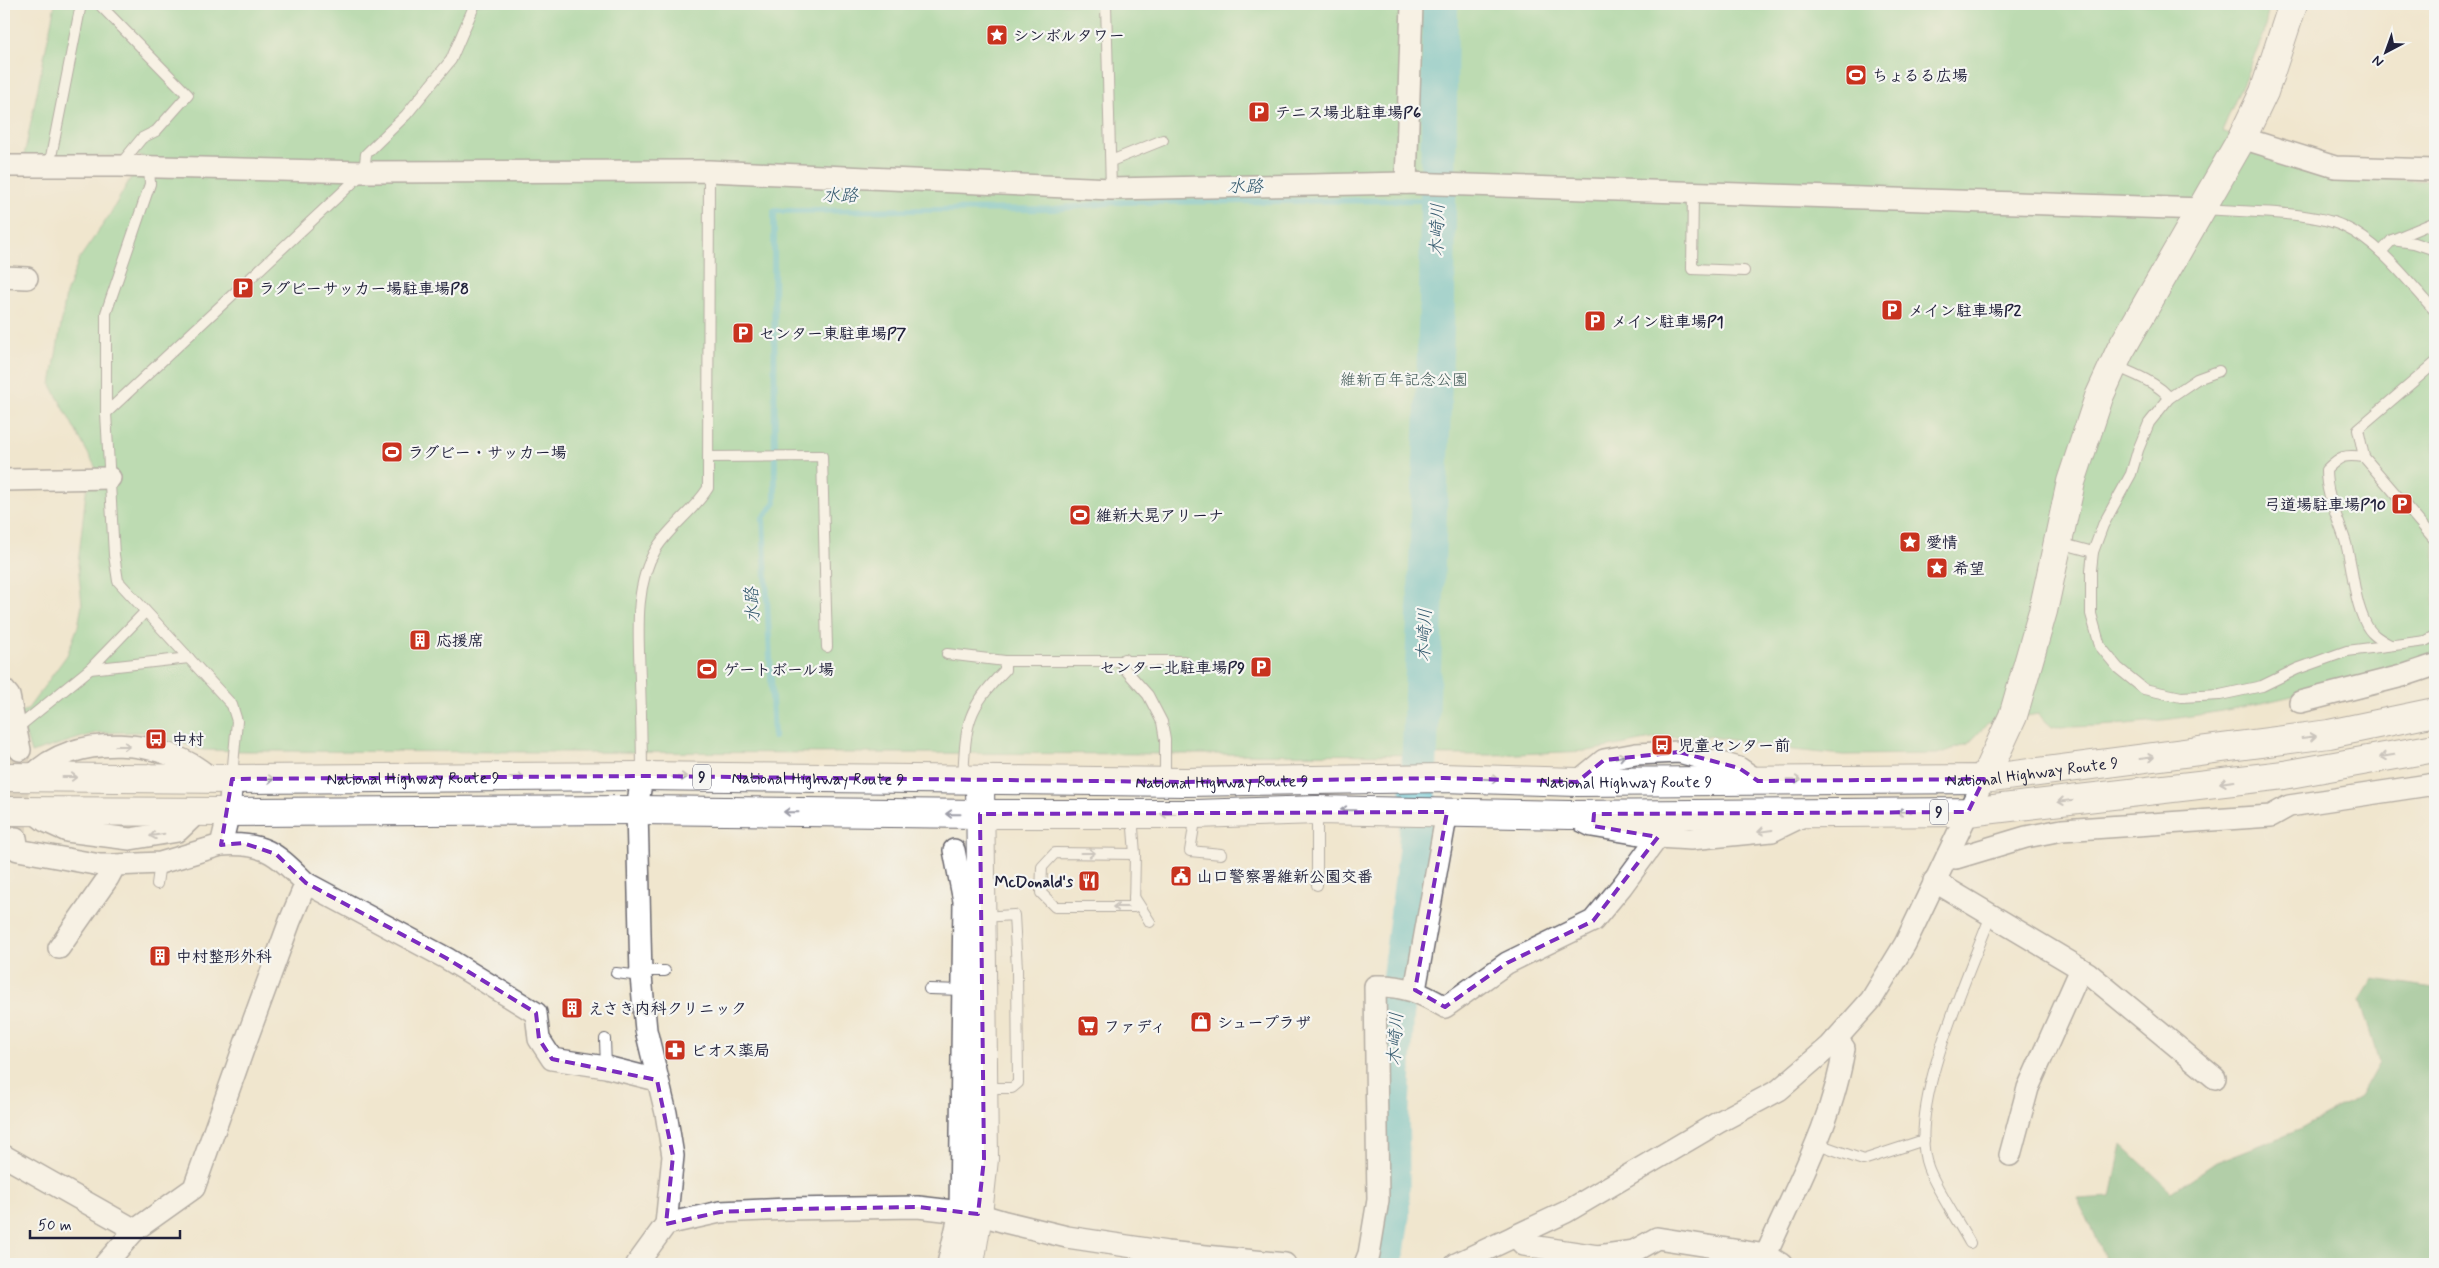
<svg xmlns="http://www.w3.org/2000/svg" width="2439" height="1268" viewBox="0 0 2439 1268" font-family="Mynerve,'Klee One',sans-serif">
  <rect width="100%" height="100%" fill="#f6f6f2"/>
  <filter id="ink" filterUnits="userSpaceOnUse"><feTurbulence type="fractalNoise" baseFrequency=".02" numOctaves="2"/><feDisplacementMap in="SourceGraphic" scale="10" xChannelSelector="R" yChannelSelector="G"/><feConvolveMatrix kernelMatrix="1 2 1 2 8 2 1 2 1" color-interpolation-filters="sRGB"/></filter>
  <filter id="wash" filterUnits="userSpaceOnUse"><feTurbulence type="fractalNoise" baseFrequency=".0096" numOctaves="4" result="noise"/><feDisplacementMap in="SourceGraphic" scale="20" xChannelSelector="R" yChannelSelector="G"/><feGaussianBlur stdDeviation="1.12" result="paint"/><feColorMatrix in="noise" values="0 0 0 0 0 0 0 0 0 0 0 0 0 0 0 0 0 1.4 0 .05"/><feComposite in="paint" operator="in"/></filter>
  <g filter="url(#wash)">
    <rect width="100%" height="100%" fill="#f0e6ce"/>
    <path fill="#7ecf90" stroke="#507866" d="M 55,4 L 2269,4 L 2264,34 L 2222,131 L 2268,157 L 2327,177 L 2435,181 L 2435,657 C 2311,694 2182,728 2052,727 L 2038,714 L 1988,723 L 1968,744 L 1937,754 L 1843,755 L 1793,750 L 1707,736 L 1657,738 L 1588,751 L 1492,755 L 245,751 L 203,750 L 142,732 L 96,733 L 31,753 L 19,712 L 27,710 L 67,655 L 78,626 L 82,605 L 78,564 L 86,492 L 97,470 L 51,385 L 66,294 L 79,259 L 109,216 L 143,156 L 24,156 Z"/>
    <polygon fill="#66b27a" stroke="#446a5a" points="2373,979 2435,988 2435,1264 2108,1264 2077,1199 2111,1197 2122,1145 2172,1192 2216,1162 2299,1130 2360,1096 2379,1062 2360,1000"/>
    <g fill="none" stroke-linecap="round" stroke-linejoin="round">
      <polyline stroke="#51bdca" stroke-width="6" points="774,737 763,518 775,503 774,211 1054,209 1116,202 1438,200"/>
      <polyline stroke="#51bdca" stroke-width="36" points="1385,1264 1392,1214 1391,1121 1397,999 1416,851 1437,303 1440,4"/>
    </g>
  </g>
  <g filter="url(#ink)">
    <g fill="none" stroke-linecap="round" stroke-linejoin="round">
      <polyline stroke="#c7bfb1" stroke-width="21" stroke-dasharray="21 11" stroke-linecap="butt" points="16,838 20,750"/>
      <g stroke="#6a676e" stroke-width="12">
        <g id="lane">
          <polyline points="99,4 188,95 156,131 142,138 119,166"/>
          <polyline points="1106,4 1111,189"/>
          <polyline points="1111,161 1163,140"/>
          <polyline points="49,167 81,4"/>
          <polyline points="149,167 150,184 106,313 106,413 114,555 118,581 232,705 237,721 232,777"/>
          <polyline points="1693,192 1692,269 1744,271"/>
          <path d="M 2204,209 C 2241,212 2312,211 2343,226 C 2380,243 2408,281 2435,311"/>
          <polyline points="2392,240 2435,222"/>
          <polyline points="2381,252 2392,240 2414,243 2435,250"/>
          <polyline points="2435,363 2358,429 2364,457 2435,540"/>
          <path d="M 2115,366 C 2130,372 2161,384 2169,398"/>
          <polyline points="2219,371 2197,379 2169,398 2149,423 2138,450 2131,474 2103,525 2093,552 2091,570 2091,614 2100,646 2118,668 2144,689 2181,697 2220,695 2262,686 2297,669 2347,651 2426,641 2435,636"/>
          <polyline points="106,413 364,172 366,154 406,115 451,60 475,4"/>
          <polyline points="709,457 822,456 827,647"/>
          <path d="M 2364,457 C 2344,454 2340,456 2326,470 C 2326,495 2337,516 2345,540 C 2353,566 2353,597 2365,622 C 2370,634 2379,639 2390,645"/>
          <polyline points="2060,543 2093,552"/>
          <polyline points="947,654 1005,661 1184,661"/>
          <polyline points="1124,659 1124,668 1148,695 1162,722 1165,740 1165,780"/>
          <polyline points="90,669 189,658"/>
          <polyline points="16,729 90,669 145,612"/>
          <path d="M 642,775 C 642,744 641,712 640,680 C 639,638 633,587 656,549 C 670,526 694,511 708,488 L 709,171"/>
          <path d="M 963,778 C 966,723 966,710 1005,670 L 1005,661"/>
          <polyline points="1132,815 1135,854 1134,907 1055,907 1041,893 1042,867 1055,853 1135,854"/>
          <polyline points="1196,815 1190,851 1221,854"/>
          <polyline points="157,884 160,863"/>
          <polyline points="1317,885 1317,811"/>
          <polyline points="1134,897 1150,922"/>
          <polyline points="982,917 1014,915 1017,969 1018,1083 1012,1088 984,1088"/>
          <polyline points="641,971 665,971"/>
          <polyline points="616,973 641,976"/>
          <polyline points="929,989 964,990"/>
          <polyline points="605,1039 606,1067"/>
          <polyline points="1815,1143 1863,1160 1924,1140"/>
          <path d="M 1970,1243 C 1958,1221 1936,1189 1928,1167 C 1906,1108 1969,974 1991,915"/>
        </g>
      </g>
      <g stroke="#6a676e" stroke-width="24">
        <g id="street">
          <polyline points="2242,138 2335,167 2435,170"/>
          <polyline points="4,166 119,166 364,172 709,171 1111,189 1406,183 2203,209"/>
          <polyline points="1406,183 1412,4"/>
          <polyline points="4,277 27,278"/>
          <polyline points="4,480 110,478"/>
          <polyline points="4,690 9,696 20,750"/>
          <polyline points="2300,702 2402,676 2435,665"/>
          <path d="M 31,777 C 73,731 167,738 210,778"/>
          <polyline points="1577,782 1604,760 1636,754 1679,752 1739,768 1758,781"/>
          <polyline points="31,810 45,821 67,831 130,839 178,831 198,812"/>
          <polyline points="1582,821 1592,826 1658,837 1691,839 1772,831 1805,815"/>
          <polyline points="16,838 18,850 100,865 115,865 160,863 221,845"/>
          <polyline points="1947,857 1956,858 2026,837 2062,830 2271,816 2289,806 2435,784"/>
          <polyline points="1934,881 2088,973 2215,1078"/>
          <polyline points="306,883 446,958 536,1013 539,1039 552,1059 606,1067 657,1080"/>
          <polyline points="59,948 108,878 115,865"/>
          <polyline points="1415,990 1447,812"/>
          <polyline points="2010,1155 2028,1088 2081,969"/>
          <polyline points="4,1156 135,1230"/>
          <polyline points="666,1224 720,1212 787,1209 918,1207 978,1214 1005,1222 1067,1237 1167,1252 1285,1264"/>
          <path d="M 1515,1236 L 1524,1245 L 1598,1256 L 1634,1251 L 1657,1238 L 1766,1255 C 1795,1188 1834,1120 1844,1048 L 1836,1039"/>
          <polyline points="1766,1255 1781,1264"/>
          <path d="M 105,1264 L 135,1230 L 194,1188 L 246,1041 L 290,921 L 306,883 C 276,854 266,842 221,845 L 229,812 L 232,779"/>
          <polyline points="637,1264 666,1224 673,1156 666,1113 646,1030 641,976 637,810 642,776"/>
          <polyline points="948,1264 960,1212 964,901 954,850"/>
          <path d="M 1365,1264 L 1369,1254 L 1378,1200 L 1375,986 C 1404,985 1421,993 1445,1007 L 1507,963 L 1593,921 L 1622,886 L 1658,837"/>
          <polyline points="1456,1264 1566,1212 1719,1122 1779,1090 1830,1046 1871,1000 1905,944 1984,779"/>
        </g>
      </g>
      <g stroke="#6a676e" stroke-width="30">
        <g id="secondary">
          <polyline points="1984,779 2013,716 2043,611 2071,482 2099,397 2120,351 2242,138 2264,92 2293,4"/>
          <polyline points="970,1264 978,1214 984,1159 980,781"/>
        </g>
      </g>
      <g stroke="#6a676e" stroke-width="30">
        <g id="highway">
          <path id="s1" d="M 4,777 L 232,779 L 642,776 L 1185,782 L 1443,778 L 1577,782 L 1984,779 L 2329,734 L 2435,712"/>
          <polyline points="4,811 229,812 637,810 980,814 1196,814 1317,810 1569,815 1968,812 2284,775 2435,748"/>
        </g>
      </g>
      <use href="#lane" stroke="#fff" stroke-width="10"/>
      <use href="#street" stroke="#fff" stroke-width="21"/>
      <use href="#secondary" stroke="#fff" stroke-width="28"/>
      <use href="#highway" stroke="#fff" stroke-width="28"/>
    </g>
    <defs><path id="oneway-shaft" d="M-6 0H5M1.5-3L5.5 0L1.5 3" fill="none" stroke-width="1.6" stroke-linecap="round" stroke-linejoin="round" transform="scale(1.25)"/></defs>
    <g stroke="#9c9ca7">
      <use href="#oneway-shaft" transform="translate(2309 737) rotate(-7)"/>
      <use href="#oneway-shaft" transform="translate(123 746)"/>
      <use href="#oneway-shaft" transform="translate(2387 756) rotate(170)"/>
      <use href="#oneway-shaft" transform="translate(1618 757) rotate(-11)"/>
      <use href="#oneway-shaft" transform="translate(2147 758) rotate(-7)"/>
      <use href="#oneway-shaft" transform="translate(70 777)"/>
      <use href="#oneway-shaft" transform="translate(517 777)"/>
      <use href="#oneway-shaft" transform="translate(680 777) rotate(1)"/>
      <use href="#oneway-shaft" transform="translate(267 779)"/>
      <use href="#oneway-shaft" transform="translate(1491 779) rotate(2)"/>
      <use href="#oneway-shaft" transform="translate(1794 780) rotate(-1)"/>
      <use href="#oneway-shaft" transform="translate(2227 782) rotate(173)"/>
      <use href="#oneway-shaft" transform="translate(2065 801) rotate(173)"/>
      <use href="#oneway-shaft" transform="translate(1348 810) rotate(-179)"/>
      <use href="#oneway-shaft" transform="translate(791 812) rotate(-179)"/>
      <use href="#oneway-shaft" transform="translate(1904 812) rotate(180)"/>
      <use href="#oneway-shaft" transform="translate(953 814) rotate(-179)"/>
      <use href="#oneway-shaft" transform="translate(1168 814) rotate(-180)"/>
      <use href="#oneway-shaft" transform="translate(1765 831) rotate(172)"/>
      <use href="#oneway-shaft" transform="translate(157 835) rotate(170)"/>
      <use href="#oneway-shaft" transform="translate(1088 853)"/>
      <use href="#oneway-shaft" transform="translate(1120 907) rotate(180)"/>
    </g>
  </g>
  <path d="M0 0H2439V1268H0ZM 1679,752 L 1739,768 L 1758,781 L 1984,779 L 1968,812 L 1594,814 L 1593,826 L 1658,837 L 1593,921 L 1507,963 L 1445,1007 L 1415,990 L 1447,812 L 980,814 L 984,1159 L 978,1214 L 918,1207 L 787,1209 L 720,1212 L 666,1224 L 673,1156 L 657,1080 L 552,1059 L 539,1039 L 536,1013 L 446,958 L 306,883 L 276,854 L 243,843 L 221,845 L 232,779 L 642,776 L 1185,782 L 1443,778 L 1577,782 L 1604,760 Z" fill="#f0e6ce" fill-opacity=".55" fill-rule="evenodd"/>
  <path fill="none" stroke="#7b2cbf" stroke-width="4" stroke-dasharray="10 6" stroke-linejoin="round" d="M 1679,752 L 1739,768 L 1758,781 L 1984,779 L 1968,812 L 1594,814 L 1593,826 L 1658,837 L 1593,921 L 1507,963 L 1445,1007 L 1415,990 L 1447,812 L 980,814 L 984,1159 L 978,1214 L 918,1207 L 787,1209 L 720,1212 L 666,1224 L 673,1156 L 657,1080 L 552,1059 L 539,1039 L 536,1013 L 446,958 L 306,883 L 276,854 L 243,843 L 221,845 L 232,779 L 642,776 L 1185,782 L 1443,778 L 1577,782 L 1604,760 Z"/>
  <defs>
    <g id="sight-square" transform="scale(1.125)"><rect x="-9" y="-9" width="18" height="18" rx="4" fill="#c8321e" stroke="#f6f6f2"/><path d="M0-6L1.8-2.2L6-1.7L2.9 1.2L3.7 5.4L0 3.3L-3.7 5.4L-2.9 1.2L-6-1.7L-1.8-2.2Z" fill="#fff"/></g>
    <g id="stadium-square" transform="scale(1.125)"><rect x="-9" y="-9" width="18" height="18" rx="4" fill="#c8321e" stroke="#f6f6f2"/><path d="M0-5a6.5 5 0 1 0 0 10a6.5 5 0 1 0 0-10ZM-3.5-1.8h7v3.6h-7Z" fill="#fff"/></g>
    <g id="parking-square" transform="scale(1.125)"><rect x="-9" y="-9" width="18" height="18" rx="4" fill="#c8321e" stroke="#f6f6f2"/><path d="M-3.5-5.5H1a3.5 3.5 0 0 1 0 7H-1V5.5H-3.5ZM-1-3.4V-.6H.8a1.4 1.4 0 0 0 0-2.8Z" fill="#fff"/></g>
    <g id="building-square" transform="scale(1.125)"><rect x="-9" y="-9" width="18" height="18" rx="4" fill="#c8321e" stroke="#f6f6f2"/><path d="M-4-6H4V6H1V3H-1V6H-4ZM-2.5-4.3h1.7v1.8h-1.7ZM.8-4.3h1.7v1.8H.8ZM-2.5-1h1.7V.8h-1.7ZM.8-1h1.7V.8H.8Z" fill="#fff"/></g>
    <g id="bus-square" transform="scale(1.125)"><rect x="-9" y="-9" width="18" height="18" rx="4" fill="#c8321e" stroke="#f6f6f2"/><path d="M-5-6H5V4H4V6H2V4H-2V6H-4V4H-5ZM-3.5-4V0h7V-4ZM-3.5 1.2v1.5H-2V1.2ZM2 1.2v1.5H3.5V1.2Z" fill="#fff"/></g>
    <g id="civic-square" transform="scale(1.125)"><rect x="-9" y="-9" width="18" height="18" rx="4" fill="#c8321e" stroke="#f6f6f2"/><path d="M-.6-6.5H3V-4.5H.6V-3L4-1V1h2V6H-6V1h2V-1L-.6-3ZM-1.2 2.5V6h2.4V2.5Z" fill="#fff"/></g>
    <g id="restaurant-square" transform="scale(1.125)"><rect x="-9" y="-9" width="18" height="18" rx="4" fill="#c8321e" stroke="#f6f6f2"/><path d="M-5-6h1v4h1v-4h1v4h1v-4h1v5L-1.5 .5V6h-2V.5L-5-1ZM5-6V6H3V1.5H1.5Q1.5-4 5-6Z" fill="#fff"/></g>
    <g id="shop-square" transform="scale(1.125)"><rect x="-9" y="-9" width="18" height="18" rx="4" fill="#c8321e" stroke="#f6f6f2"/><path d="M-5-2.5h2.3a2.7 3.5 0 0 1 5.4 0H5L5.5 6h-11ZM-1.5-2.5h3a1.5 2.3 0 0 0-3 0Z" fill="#fff"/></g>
    <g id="supermarket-square" transform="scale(1.125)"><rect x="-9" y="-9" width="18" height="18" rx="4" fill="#c8321e" stroke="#f6f6f2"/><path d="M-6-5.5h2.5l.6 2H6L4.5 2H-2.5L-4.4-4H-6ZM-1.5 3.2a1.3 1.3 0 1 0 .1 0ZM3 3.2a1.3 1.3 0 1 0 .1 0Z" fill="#fff"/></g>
    <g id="pharmacy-square" transform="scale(1.125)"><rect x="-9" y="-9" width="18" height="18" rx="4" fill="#c8321e" stroke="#f6f6f2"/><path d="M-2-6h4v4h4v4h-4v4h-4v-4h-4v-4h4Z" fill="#fff"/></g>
  </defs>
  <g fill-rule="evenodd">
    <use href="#sight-square" x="997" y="35"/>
    <use href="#stadium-square" x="1856" y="75"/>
    <use href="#parking-square" x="1259" y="112"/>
    <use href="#parking-square" x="243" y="288"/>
    <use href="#parking-square" x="1892" y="310"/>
    <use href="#parking-square" x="1595" y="321"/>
    <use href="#parking-square" x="743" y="333"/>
    <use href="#stadium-square" x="392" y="452"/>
    <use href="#parking-square" x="2402" y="504"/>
    <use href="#stadium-square" x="1080" y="515"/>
    <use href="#sight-square" x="1910" y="542"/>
    <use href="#sight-square" x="1937" y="568"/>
    <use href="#building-square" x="420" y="640"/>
    <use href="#parking-square" x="1261" y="667"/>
    <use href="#stadium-square" x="707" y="669"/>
    <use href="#bus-square" x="156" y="739"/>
    <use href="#bus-square" x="1662" y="745"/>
    <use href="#civic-square" x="1181" y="876"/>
    <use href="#restaurant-square" x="1089" y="881"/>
    <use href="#building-square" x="160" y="956"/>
    <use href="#building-square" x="572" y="1008"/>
    <use href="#shop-square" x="1201" y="1022"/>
    <use href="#supermarket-square" x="1088" y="1026"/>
    <use href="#pharmacy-square" x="675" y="1050"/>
  </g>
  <g text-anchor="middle" stroke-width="4.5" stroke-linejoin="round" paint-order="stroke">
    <g fill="#f6f6f2" stroke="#626272" stroke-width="1">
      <rect x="693" y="764.5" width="18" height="25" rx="4"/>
      <rect x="1930" y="799.5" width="18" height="25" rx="4"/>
    </g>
    <g font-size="15" font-weight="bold" fill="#22223b">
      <text x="702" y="782">9</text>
      <text x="1939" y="817">9</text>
    </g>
    <g font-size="16" font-weight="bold" fill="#22223b" stroke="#f6f6f2" text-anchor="start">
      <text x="1013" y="41">シンボルタワー</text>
      <text x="1872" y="81">ちょるる広場</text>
      <text x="1275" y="118">テニス場北駐車場P6</text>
      <text x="259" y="294">ラグビーサッカー場駐車場P8</text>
      <text x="1908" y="316">メイン駐車場P2</text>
      <text x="1611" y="327">メイン駐車場P1</text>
      <text x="759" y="339">センター東駐車場P7</text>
      <text x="408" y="458">ラグビー・サッカー場</text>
      <text x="2386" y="510" text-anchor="end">弓道場駐車場P10</text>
      <text x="1096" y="521">維新大晃アリーナ</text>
      <text x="1926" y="548">愛情</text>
      <text x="1953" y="574">希望</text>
      <text x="436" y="646">応援席</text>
      <text x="1245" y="673" text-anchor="end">センター北駐車場P9</text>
      <text x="723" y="675">ゲートボール場</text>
      <text x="172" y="745">中村</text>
      <text x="1678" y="751">児童センター前</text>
      <text x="1197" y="882">山口警察署維新公園交番</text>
      <text x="1073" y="887" text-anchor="end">McDonald's</text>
      <text x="176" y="962">中村整形外科</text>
      <text x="588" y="1014">えさき内科クリニック</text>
      <text x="1217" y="1028">シュープラザ</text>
      <text x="1104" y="1032">ファディ</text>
      <text x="691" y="1056">ビオス薬局</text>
    </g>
    <g font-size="16" fill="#3e5654" stroke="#f6f6f2">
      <text x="1404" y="385">維新百年記念公園</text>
    </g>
    <g font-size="16" fill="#22223b" stroke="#f6f6f2">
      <text dy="6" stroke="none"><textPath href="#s1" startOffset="2029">National Highway Route 9</textPath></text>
      <text dy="6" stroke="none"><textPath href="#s1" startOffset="409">National Highway Route 9</textPath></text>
      <text dy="6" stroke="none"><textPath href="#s1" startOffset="814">National Highway Route 9</textPath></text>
      <text dy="6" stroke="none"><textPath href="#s1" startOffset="1218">National Highway Route 9</textPath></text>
      <text dy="6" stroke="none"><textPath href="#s1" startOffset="1622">National Highway Route 9</textPath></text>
    </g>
    <g font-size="18" font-style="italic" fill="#32586d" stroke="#f6f6f2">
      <text x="1245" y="192">水路</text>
      <text x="840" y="201">水路</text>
      <text transform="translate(1437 230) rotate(-89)" y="6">木崎川</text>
      <text transform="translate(752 605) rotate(-93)" y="6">水路</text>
      <text transform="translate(1424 635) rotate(-88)" y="6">木崎川</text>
      <text transform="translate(1395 1039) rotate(-87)" y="6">木崎川</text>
    </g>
  </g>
  <rect width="2439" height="1268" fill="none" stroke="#f6f6f2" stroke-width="20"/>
  <g transform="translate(2386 52) rotate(221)" stroke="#f6f6f2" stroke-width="4" paint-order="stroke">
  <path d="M0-4L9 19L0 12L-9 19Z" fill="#22223b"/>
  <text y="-8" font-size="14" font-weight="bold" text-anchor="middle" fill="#22223b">N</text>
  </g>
  <path d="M30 1230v8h150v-8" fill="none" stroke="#22223b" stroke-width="2.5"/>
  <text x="38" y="1230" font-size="15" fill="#22223b" stroke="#f6f6f2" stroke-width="4" paint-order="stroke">50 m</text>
</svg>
